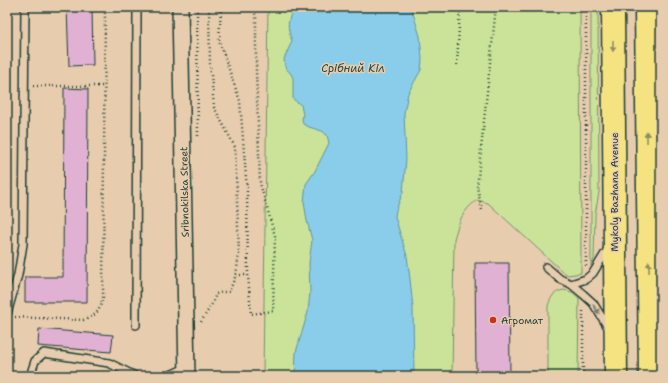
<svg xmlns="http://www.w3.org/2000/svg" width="668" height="383" viewBox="0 0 668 383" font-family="'Shantell Sans',sans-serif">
  <rect width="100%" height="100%" fill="#e7cdae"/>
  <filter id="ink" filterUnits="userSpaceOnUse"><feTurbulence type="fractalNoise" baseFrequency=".025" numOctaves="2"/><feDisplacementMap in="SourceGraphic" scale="8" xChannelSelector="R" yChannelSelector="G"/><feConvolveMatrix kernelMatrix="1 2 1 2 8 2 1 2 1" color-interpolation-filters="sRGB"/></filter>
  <g filter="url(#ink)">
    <g fill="#cbe399" stroke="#759066">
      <path d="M 268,7 L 580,7 L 581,273 L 568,275 L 562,271 L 488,203 L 477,200 C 462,211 459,221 454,239 L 452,376 L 263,376 Z"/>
      <polygon points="591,7 598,7 599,192 595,215 594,259 591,266"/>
      <path d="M 564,290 L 572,292 L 579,298 L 578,376 L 548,376 L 548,306 C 551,296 554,292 564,290 Z"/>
    </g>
    <path fill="#8acdeb" stroke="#5f93a2" d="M 293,7 L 411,7 L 420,36 L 422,59 L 421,70 L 408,93 L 404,113 L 406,159 L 403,192 L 396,210 L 395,217 L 407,256 L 410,279 L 413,308 L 414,376 L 295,376 L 296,352 L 308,312 L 310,292 L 309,263 L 312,240 L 307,221 L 304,202 L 306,184 L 315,171 L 329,143 L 327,135 L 322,131 L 309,127 L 303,124 L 302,119 L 303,115 L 301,105 L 293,99 L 293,78 L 291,74 L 285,67 L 284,59 L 292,41 C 286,25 288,23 293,7 Z"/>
    <g fill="#e0b1d3" stroke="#1f3d34">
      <polygon points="67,7 92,7 93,65 69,66"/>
      <polygon points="64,88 88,89 87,302 25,302 25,277 63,277"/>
      <polygon points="475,263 509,263 510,376 476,376"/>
      <polygon points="39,329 113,335 111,352 38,346"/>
    </g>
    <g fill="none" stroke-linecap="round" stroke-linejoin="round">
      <g stroke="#1f3d34" stroke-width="10">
        <g id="lane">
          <polyline points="546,267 560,279 571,284 583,294 593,303 609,329"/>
          <polyline points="571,284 586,279 593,273 609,247"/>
          <polyline points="7,314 18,275 23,244 25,7"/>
          <polyline points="136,325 137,7"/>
          <polyline points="30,376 35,361 44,353 109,363 135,376"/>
          <polyline points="168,376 188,367"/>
        </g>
      </g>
      <g stroke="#1f3d34" stroke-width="18">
        <polyline id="street" points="180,7 187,376"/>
      </g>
      <g stroke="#1f3d34" stroke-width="25">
        <g id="highway">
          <polyline points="613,7 616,376"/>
          <polyline points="646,7 650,376"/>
        </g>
      </g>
      <g stroke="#1f3d34" stroke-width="2.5" stroke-dasharray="1 3" stroke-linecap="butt">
        <polyline points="197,7 198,136"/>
        <polyline points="221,7 219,41 240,101 247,190 248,275 251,314 273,311 275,236 260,183 256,71 256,16 253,7"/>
        <polyline points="457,65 460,7"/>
        <polyline points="33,86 104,86"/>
        <polyline points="482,210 477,187 496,7"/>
        <polyline points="586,266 586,7"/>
        <polyline points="236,275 248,275"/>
        <path d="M 15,317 L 83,320 C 96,317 100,310 103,297 L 105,7"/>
        <polyline points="201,322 212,304 216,294 223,292 229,292 236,275 239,254 235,147 214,107 210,64 209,7"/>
        <polyline points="583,376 583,309"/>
      </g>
      <use href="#lane" stroke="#e7cdae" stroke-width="7"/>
      <use href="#street" stroke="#e7cdae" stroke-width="15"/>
      <use href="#highway" stroke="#f5e382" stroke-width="22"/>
    </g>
    <defs><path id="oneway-solid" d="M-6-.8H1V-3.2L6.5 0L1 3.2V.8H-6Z"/></defs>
    <g fill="#8a905b">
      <use href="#oneway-solid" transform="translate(613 46) rotate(90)"/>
      <use href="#oneway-solid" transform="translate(647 137) rotate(-91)"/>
      <use href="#oneway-solid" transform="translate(649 267) rotate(-91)"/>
    </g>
    <use fill="#797e6b" href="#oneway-solid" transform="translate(596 309) rotate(57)"/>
  </g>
  <circle fill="#c8321e" stroke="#e7cdae" stroke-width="1.5" cx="493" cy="320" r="4"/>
  <g text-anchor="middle" stroke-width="3" stroke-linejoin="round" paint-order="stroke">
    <g font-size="10" fill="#1f3d34" stroke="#e7cdae">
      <text transform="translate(184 192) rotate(-91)" y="4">Sribnokilska Street</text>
      <text transform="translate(614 192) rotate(-90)" y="4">Mykoly Bazhana Avenue</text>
    </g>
    <g font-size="10" fill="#1f3d34" stroke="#e7cdae" text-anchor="start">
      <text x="501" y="324">Агромат</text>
    </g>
    <g font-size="11" font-style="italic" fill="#24443d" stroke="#e7cdae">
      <text x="353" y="72">Срібний Кіл</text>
    </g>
  </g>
  <rect width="668" height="383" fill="none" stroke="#e7cdae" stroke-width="24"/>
  <rect x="12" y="12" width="644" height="359" fill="none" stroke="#1f3d34" stroke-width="1.5" filter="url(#ink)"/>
</svg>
